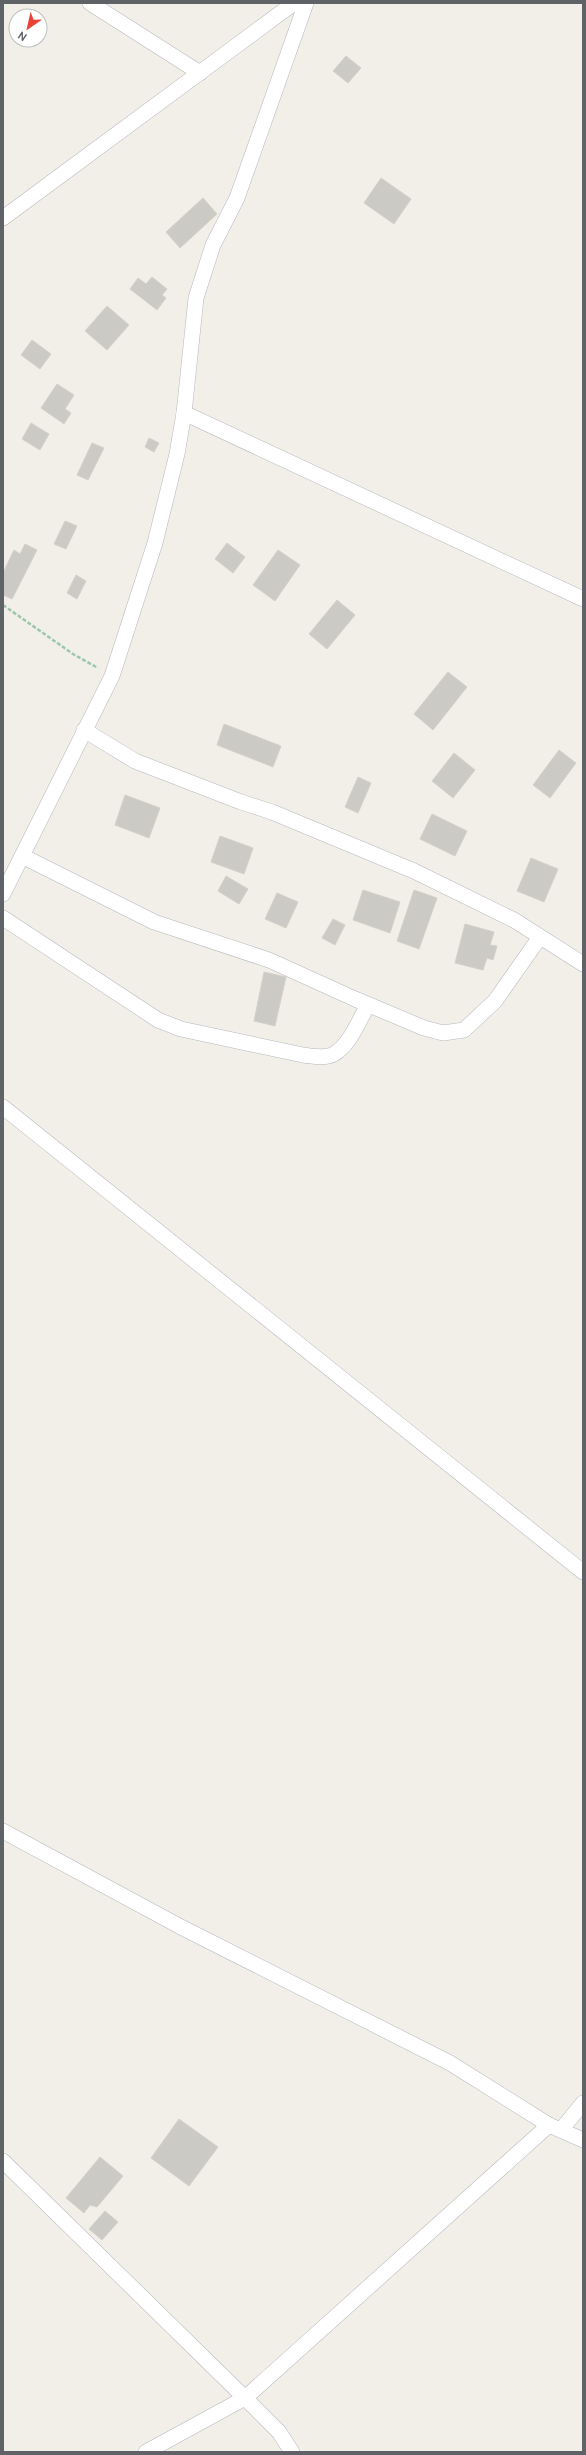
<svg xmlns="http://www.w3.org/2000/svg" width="586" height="2455" viewBox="0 0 586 2455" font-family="Cabin,sans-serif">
  <rect width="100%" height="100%" fill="#f1efe8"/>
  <g fill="#cccac5" stroke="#d6d1c6">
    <polygon points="346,56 361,68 348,83 333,71"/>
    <polygon points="381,178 411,199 394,224 364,203"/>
    <polygon points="203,198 217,214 180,248 166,232"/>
    <polygon points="152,277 167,289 162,295 166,298 157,310 130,289 138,278 146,284"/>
    <polygon points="107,306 129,325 107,350 85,331"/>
    <polygon points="32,340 51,354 40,369 21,355"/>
    <polygon points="57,384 74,395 65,409 71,413 64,424 41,408"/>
    <polygon points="31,423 49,434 40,450 22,439"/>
    <polygon points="149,438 159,443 154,452 145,447"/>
    <polygon points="92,443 104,448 88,480 77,475"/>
    <polygon points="65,521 77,526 66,549 54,544"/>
    <polygon points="227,543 245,557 233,573 215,559"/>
    <polygon points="25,544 37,550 12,599 3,595 3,573 14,550 20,554"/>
    <polygon points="278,550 300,565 275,601 253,585"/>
    <polygon points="76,575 86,581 77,599 67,593"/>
    <polygon points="337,600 355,615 327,649 309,634"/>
    <polygon points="448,672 467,687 433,730 414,714"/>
    <polygon points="224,724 281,746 273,767 217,745"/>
    <polygon points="559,750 576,763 550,798 533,785"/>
    <polygon points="454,753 475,770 453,798 432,781"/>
    <polygon points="358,777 371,783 358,813 345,807"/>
    <polygon points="125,795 160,808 149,838 115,825"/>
    <polygon points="432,814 467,831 455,856 420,839"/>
    <polygon points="220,836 253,848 244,874 211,862"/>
    <polygon points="531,858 558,869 544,902 517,891"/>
    <polygon points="226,876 248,889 239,904 218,891"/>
    <polygon points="363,890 400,902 390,933 353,920"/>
    <polygon points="414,890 437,898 419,949 397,941"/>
    <polygon points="277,893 298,902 286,928 265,919"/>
    <polygon points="333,919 345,925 335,945 322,938"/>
    <polygon points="465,924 494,932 490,945 497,946 493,960 487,958 483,970 455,963"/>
    <polygon points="264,972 286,977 275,1026 254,1021"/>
    <polygon points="179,2119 218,2147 189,2186 151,2158"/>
    <polygon points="100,2157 123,2176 97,2207 90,2205 84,2213 66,2198"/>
    <polygon points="105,2211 118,2222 102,2240 89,2229"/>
  </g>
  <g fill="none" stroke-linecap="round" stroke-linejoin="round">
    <g stroke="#b5b8bc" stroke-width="16">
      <g id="street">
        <polyline points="90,3 200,73"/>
        <polyline points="3,218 294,3"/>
        <polyline points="184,413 583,599"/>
        <polyline points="84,730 135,761 241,802 272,812 414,871 514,920 583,964"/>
        <polyline points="22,856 154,922 269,960 355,999 424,1028 443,1033 464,1030 495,1001 540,937"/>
        <polyline points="3,894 112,676 155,543 177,454 184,413 196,298 213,245 237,198 306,3"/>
        <path d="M 3,918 L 158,1020 L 181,1029 L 303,1055 C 312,1056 325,1059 334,1054 C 350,1045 359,1020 368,1005"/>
        <polyline points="3,1107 583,1572"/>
        <polyline points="3,1831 181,1927 450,2063 549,2125 583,2140"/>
        <polyline points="561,2130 583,2103"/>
        <polyline points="3,2161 245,2398 279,2432 292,2452"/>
        <polyline points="146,2452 245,2398 549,2125"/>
      </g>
    </g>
    <polyline stroke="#9cc7a9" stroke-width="2.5" stroke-dasharray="4 2" stroke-linecap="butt" points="3,605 73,654 98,668"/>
    <use href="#street" stroke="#fff" stroke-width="15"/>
  </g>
  <rect width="586" height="2455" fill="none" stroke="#5f6368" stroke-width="8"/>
  <g transform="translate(28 28) rotate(214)"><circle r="19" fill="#ffffff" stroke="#bfc1c3"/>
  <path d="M0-3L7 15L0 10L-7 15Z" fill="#ea4335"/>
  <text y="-6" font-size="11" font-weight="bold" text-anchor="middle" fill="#5f6368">N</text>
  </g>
</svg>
